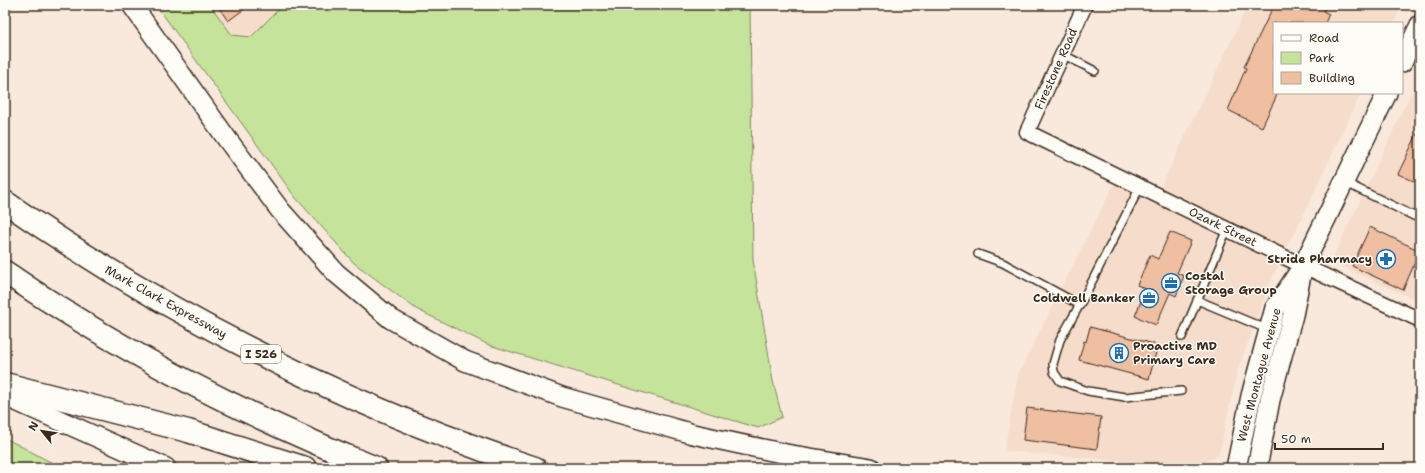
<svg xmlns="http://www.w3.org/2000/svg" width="1425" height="473" viewBox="0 0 1425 473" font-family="'Shantell Sans',sans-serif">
  <rect width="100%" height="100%" fill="#f9e9dd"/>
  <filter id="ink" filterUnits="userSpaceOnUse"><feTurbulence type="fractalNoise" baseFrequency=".025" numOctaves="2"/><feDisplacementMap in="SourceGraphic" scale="8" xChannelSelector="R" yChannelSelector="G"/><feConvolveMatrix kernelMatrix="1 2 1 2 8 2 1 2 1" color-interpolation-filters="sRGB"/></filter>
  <g filter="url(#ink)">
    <g fill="#f6dccb">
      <polygon points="210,5 286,5 278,10 251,37 232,35"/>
      <polygon points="1248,5 1402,5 1394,23 1274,23 1274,93 1361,93 1294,235 1290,239 1269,286 1237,372 1219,455 1195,467 1004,451 1018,374 1118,176 1157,195"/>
      <polygon points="1420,74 1420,302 1331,262"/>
    </g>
    <g fill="#c5e39b" stroke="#80865c">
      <polygon points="156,5 210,5 232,35 251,37 278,10 286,5 750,5 753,260 773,381 782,417 758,428 489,345 416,309 354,263 295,197"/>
      <polygon points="5,438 62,468 5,468"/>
    </g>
    <g fill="#f0bea1" stroke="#3b2a1e">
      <polygon points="217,5 250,5 228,21"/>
      <polygon points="1274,5 1327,5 1323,11 1329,14 1325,23 1274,23 1274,93 1278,93 1262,127 1228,110 1246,68 1244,67"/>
      <polygon points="1420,128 1420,184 1398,174"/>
      <polygon points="1370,227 1420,251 1403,290 1352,266"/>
      <polygon points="1170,232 1191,241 1177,273 1184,276 1176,296 1170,293 1156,325 1135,316 1146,289 1137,285 1150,255 1158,259"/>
      <polygon points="1090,327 1158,345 1149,379 1079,360 1084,341 1086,342"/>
      <polygon points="1027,408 1101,417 1097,449 1023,440"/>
    </g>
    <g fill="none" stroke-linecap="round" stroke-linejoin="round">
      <g stroke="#3b2a1e" stroke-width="10">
        <g id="lane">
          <polyline points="1062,54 1095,71"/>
          <polyline points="1344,182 1420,219"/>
          <polyline points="1140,187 1084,297 1060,340 1053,364 1054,372 1060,381 1088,391 1125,397 1181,391"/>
          <polyline points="978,254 1003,263 1080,305"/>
          <polyline points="1197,300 1269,330"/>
          <polyline points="1182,337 1227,229"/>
        </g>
      </g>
      <g stroke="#3b2a1e" stroke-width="17">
        <polyline id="street" points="1085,5 1027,132 1282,256 1420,320"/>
      </g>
      <g stroke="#3b2a1e" stroke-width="22">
        <g id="secondary">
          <polyline points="132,5 227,139 280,210 336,273 391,319 465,361 562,397 693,434 786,454 871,468"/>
          <polyline points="1402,62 1420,25"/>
          <polyline points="5,396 166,468"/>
          <polyline points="1236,468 1251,396 1275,308 1303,266 1387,93"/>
          <polyline points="1257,468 1270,400 1293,315 1301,275"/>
        </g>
      </g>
      <g stroke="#3b2a1e" stroke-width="25">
        <g id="highway">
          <path d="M 5,202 C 168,315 347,406 535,468"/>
          <path d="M 5,272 C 120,351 246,416 376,468"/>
          <polyline points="5,384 188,431 305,468"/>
        </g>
      </g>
      <use href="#lane" stroke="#fdfcf7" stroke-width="7"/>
      <use href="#street" stroke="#fdfcf7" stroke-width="14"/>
      <use href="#secondary" stroke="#fdfcf7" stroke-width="19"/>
      <use href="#highway" stroke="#fdfcf7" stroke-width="22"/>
    </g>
  </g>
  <defs>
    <g id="pharmacy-ring" transform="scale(1)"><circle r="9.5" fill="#fdfcf7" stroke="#1f6fb2" stroke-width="1.5"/><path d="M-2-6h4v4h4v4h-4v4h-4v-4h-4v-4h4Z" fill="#1f6fb2"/></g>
    <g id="office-ring" transform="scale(1)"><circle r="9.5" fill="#fdfcf7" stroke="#1f6fb2" stroke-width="1.5"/><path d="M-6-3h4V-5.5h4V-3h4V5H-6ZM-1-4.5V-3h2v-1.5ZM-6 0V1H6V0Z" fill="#1f6fb2"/></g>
    <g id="building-ring" transform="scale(1)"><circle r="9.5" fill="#fdfcf7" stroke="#1f6fb2" stroke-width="1.5"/><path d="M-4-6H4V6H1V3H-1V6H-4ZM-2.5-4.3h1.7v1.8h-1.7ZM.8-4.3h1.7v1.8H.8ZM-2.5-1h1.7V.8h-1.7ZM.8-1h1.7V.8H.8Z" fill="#1f6fb2"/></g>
  </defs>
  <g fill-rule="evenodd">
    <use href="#pharmacy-ring" x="1386" y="259"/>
    <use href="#office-ring" x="1171" y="283"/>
    <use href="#office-ring" x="1149" y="298"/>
    <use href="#building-ring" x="1119" y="353"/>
  </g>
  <g text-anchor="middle" stroke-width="3" stroke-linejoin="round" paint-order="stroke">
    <rect fill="#fdfcf7" stroke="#75695f" stroke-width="1" x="241" y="345" width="40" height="18" rx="3"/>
    <g font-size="11" font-weight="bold" fill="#3b2a1e">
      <text x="261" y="358">I 526</text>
    </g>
    <g font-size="12" fill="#3b2a1e" stroke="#fdfcf7">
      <text transform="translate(1056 69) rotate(-66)" y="4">Firestone Road</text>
      <text transform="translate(1223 227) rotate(26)" y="4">Ozark Street</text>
      <text transform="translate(166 302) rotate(29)" y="4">Mark Clark Expressway</text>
      <text transform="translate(1259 375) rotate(-75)" y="4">West Montague Avenue</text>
    </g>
    <g font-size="12" font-weight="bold" fill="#3b2a1e" stroke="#fdfcf7" text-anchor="end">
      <text x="1372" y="263">Stride Pharmacy</text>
      <text x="1185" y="280" text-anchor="start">Costal<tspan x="1185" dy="14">Storage Group</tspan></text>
      <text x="1135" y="302">Coldwell Banker</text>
      <text x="1133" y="350" text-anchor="start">Proactive MD<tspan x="1133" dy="14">Primary Care</tspan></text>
    </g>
  </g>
  <rect width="1425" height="473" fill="none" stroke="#fdfcf7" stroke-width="20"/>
  <rect x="10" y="10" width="1405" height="453" fill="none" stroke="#3b2a1e" stroke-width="1.5" filter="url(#ink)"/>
  <rect x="1273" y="22" width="130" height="72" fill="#fdfcf7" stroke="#afa8a0"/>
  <rect x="1281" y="35" width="20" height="6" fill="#fdfcf7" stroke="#afa8a0"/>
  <text x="1309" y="42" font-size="12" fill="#3b2a1e">Road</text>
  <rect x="1281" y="52" width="20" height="12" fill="#c5e39b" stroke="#afa8a0"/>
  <text x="1309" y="62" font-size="12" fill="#3b2a1e">Park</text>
  <rect x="1281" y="72" width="20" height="12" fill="#f0bea1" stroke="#afa8a0"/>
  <text x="1309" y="82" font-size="12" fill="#3b2a1e">Building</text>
  <g transform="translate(42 431) rotate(300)" stroke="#fdfcf7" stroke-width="3" paint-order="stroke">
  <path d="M0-3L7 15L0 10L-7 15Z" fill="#3b2a1e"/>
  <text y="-6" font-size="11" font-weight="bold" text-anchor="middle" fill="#3b2a1e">N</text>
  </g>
  <path d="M1275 443v6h108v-6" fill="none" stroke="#3b2a1e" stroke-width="2"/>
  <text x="1281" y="443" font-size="12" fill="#3b2a1e" stroke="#fdfcf7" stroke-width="3" paint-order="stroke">50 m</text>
</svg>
